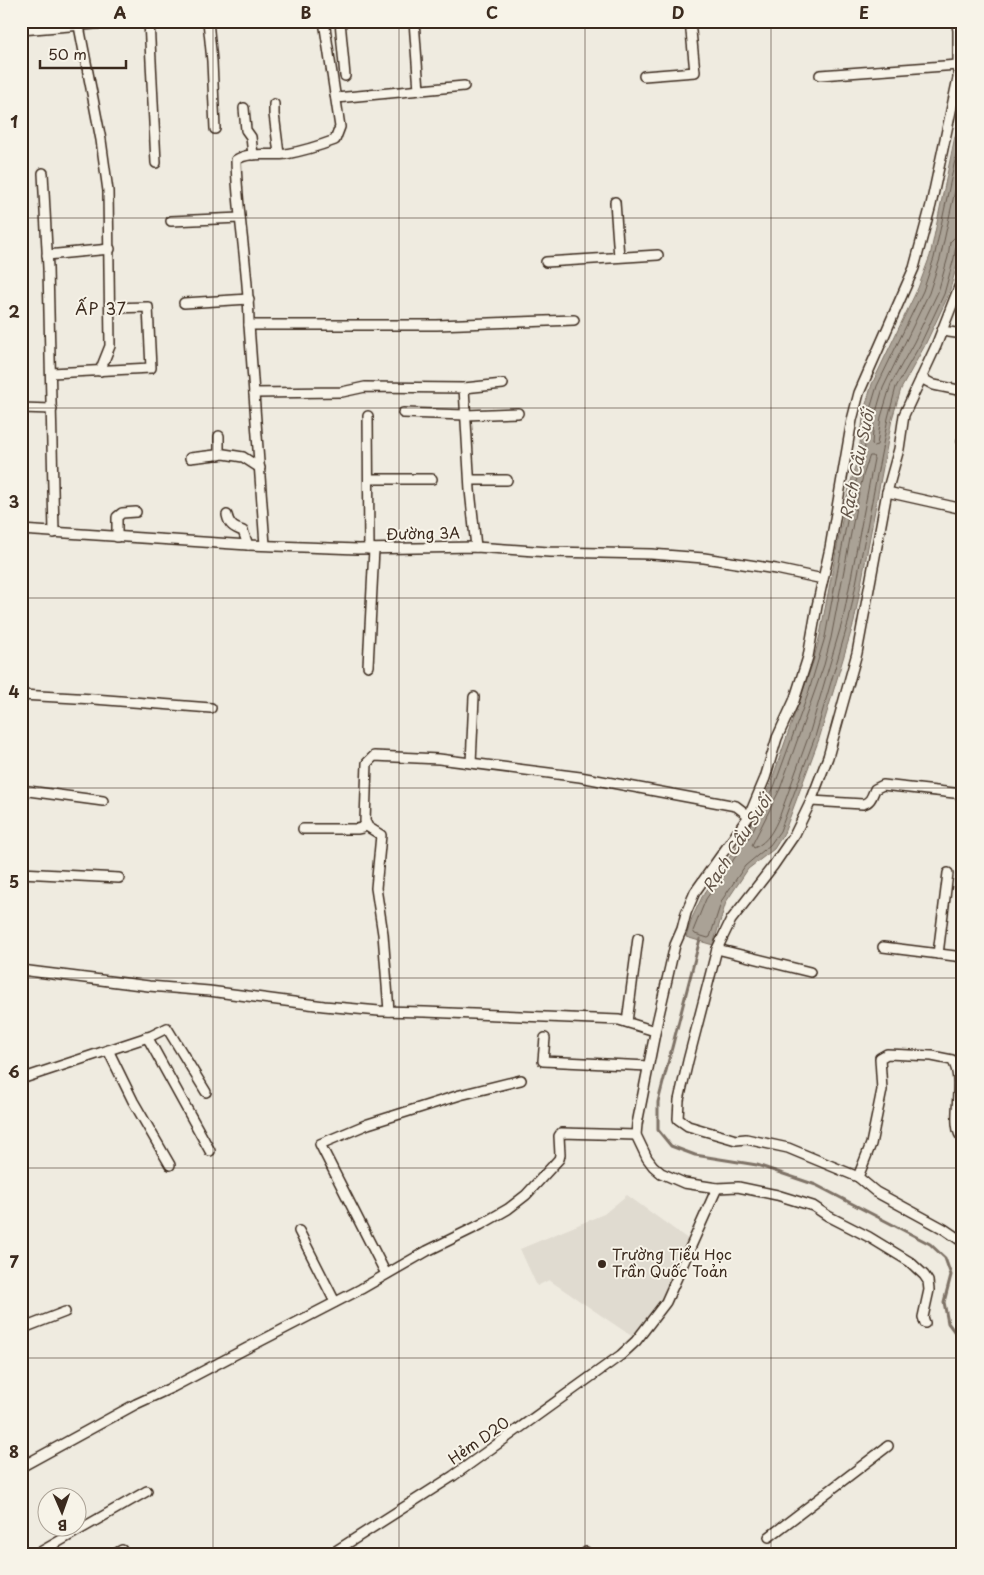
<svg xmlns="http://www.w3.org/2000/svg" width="984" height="1575" viewBox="0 0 984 1575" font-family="'Playpen Sans',sans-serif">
  <rect width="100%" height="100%" fill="#efebe0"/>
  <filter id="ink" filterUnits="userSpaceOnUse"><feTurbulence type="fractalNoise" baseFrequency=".02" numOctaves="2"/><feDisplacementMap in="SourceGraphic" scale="10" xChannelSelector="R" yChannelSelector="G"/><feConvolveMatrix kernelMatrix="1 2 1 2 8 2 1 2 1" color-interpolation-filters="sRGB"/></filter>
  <g filter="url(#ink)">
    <polygon fill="#e0dbd0" points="627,1195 689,1240 662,1299 633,1337 549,1280 537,1286 520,1249 604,1214"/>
    <polygon fill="#aaa296" stroke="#7e7266" points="963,98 963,228 959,259 948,296 924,347 901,389 892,419 854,622 819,739 784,833 774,849 748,869 726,902 713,945 686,937 692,918 702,897 746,833 770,785 813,662 820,635 846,500 859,452 863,418 866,404 872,384 918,288 930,256"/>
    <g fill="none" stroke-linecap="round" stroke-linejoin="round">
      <g stroke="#675a4e" stroke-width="1">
        <polyline points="963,123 934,258 923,291 877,386 871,406 868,419 864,453 851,500 825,637 808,694 774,787 763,810 750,836 706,899 693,931 695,934 708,938 710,937 722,900 745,866 770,845 780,831 815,737 849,620 888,418 896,387 920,345 944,294 954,258 956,245 959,242 963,242"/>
        <polyline points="963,154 940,259 929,293 883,388 874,419 872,444 873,446 877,445 881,417 891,384 914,342 938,292 948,257 950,242 955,237 963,235"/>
        <path d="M 870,456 L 873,456 L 874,459 L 843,619 L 809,735 L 780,815 C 774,829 768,842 754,848 L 752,845 L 780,789 L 824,665 L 831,638 L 857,502 L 863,476 Z"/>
      </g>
      <polyline stroke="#7e7266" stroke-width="3" points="700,939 658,1102 658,1130 671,1146 695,1155 757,1165 816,1185 930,1244 945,1258 951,1275 944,1302 948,1323 963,1343"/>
      <g stroke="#3b2a1e" stroke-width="12">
        <g id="street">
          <polyline points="149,21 156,163"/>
          <polyline points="208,21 212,61 215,129"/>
          <polyline points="340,21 345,76"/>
          <polyline points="414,21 419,90"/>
          <polyline points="79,26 101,140 108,191 110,346 100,371"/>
          <polyline points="21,30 131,21"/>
          <polyline points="820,75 958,65"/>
          <polyline points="644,76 695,72 690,21"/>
          <polyline points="336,98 464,86"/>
          <polyline points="274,104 274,114 279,154"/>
          <polyline points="244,108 246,130 251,137 253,155"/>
          <polyline points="43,173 48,268 54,533"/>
          <polyline points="615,202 619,257"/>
          <polyline points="171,221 240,218"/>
          <polyline points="47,255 110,249"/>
          <polyline points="546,262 658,255"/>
          <polyline points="963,277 936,346 904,415 899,449 887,492 857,653 828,757 811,801 795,834 773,866 731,920 717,949 688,1061 679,1100 678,1119 688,1126 736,1140 746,1139 788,1148 858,1177 876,1192 944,1229 963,1242"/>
          <polyline points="184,303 249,299"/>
          <polyline points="249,325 437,325 574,320"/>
          <polyline points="942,331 963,334"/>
          <polyline points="51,373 151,368 148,307 110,308"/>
          <polyline points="921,378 934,385 963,391"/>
          <polyline points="464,388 470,490 476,547"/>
          <polyline points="254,393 342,392 365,387 464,388 503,384"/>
          <polyline points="21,408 52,409"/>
          <polyline points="403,413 466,415 518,413"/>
          <polyline points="368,416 369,549"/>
          <polyline points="962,441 963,442"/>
          <polyline points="219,455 219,436"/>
          <polyline points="190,458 224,454 243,457 260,468"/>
          <polyline points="370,479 432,479"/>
          <polyline points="470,480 507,480"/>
          <polyline points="887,492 963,509"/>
          <path d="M 227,515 C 229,525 234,528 243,531 L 248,545"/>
          <polyline points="21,530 248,545 358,549 476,547 549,552 651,554 704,558 776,569 823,579"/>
          <polyline points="117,537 117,517 122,513 136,512"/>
          <path d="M 265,545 L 249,325 C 249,270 237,215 236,160 C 249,151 270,156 286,154 C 303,151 319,146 335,140 L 340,127 L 324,21"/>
          <polyline points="368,666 374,549"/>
          <polyline points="21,695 94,699 211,708"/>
          <polyline points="471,763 474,697"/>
          <polyline points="21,790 103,801"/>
          <path d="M 811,801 L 863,804 C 871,802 872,796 875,789 L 883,785 L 963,794"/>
          <polyline points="303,829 357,829 362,828 366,824"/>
          <polyline points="21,873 119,878"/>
          <polyline points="883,947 963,957"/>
          <polyline points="717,949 810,972"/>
          <polyline points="938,954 948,873"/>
          <polyline points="21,970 149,986 209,991 324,1006 379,1011 425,1012 619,1020 655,1031"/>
          <polyline points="389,1011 383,934 376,888 381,835 368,827 365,821 367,763 374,756 439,759 580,777 736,806 749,816"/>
          <polyline points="627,1022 638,938"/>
          <polyline points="146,1037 150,1042 210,1151"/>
          <polyline points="545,1038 543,1061 648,1066"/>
          <polyline points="108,1050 133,1101 170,1165"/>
          <polyline points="21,1079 151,1036 167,1028 206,1092"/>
          <path d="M 858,1177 L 871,1144 L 882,1090 L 880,1058 L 887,1054 L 932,1056 L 952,1060 C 967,1080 948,1126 963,1139"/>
          <polyline points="299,1231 335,1302"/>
          <polyline points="386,1274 320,1144 368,1124 460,1095 521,1080"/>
          <polyline points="963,1302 963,1306"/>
          <polyline points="925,1323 923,1317 929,1290 928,1281 924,1275 910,1262 869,1237 828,1216 813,1206 777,1195 738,1187 717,1188 684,1183 661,1173 653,1166 647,1158 636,1135 637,1124 657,1023 675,945 682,929 686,913 695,892 749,816 765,778 777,738 794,701 808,657 817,606 830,548 852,420 859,393 914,268 931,205 958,78 958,30 956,21"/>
          <polyline points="21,1329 65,1312"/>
          <polyline points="21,1467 136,1404 173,1387 251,1346 361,1289 427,1251 480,1225 508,1209 526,1195 559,1159 560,1155 559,1136 561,1133 636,1135"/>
          <polyline points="769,1537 888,1446"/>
          <polyline points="586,1552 587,1554"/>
          <polyline points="37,1554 147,1491"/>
          <polyline points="115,1554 122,1550"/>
          <polyline points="331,1554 453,1476 621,1355 636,1341 666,1302 717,1188"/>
        </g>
      </g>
      <use href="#street" stroke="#f7f3e8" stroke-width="9"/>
    </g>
  </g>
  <path fill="none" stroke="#3b2a1e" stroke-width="1" stroke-opacity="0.55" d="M 213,21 L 213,1554M 399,21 L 399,1554M 585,21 L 585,1554M 771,21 L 771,1554M 21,218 L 963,218M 21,408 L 963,408M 21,598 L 963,598M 21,788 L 963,788M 21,978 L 963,978M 21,1168 L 963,1168M 21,1358 L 963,1358"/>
  <circle fill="#3b2a1e" stroke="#f7f3e8" stroke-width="2" cx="602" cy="1264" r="5"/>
  <g text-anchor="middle" stroke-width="4" stroke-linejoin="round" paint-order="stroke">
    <g font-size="15" fill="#3b2a1e" stroke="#f7f3e8">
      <text transform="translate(423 534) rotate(-1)" y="5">Đường 3A</text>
      <text transform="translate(479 1441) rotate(-35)" y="5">Hẻm D20</text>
    </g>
    <g font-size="15" fill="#3b2a1e" stroke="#f7f3e8" text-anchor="start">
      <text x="612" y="1260">Trường Tiểu Học<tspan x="612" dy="17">Trần Quốc Toản</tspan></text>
    </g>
    <g font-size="16" letter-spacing="1" fill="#3b2a1e" stroke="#f7f3e8">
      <text x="101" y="315">ẤP 37</text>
    </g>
    <g font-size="16" font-style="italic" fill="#625448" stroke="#f7f3e8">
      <text transform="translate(857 464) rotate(-78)" y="6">Rạch Cầu Suối</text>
      <text transform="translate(737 843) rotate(-57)" y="6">Rạch Cầu Suối</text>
    </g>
  </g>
  <rect width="984" height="1575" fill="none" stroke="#f7f3e8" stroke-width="55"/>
  <g transform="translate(62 1512) rotate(178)"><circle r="24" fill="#f7f3e8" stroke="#aca397"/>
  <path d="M0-4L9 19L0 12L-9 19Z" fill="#3b2a1e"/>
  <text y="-8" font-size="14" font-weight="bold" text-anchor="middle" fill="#3b2a1e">B</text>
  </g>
  <path d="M40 60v8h86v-8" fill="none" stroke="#3b2a1e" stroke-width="2.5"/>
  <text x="48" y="60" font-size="15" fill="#3b2a1e" stroke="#f7f3e8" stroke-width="4" paint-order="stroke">50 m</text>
  <rect x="28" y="28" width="928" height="1520" fill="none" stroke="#3b2a1e" stroke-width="2"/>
  <g font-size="16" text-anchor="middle" font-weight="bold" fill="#3b2a1e">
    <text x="120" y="19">A</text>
    <text x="306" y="19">B</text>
    <text x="492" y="19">C</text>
    <text x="678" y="19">D</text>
    <text x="864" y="19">E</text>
    <text x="14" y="128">1</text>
    <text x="14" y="318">2</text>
    <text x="14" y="508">3</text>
    <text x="14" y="698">4</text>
    <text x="14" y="888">5</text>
    <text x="14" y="1078">6</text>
    <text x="14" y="1268">7</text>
    <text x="14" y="1458">8</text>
  </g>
</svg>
